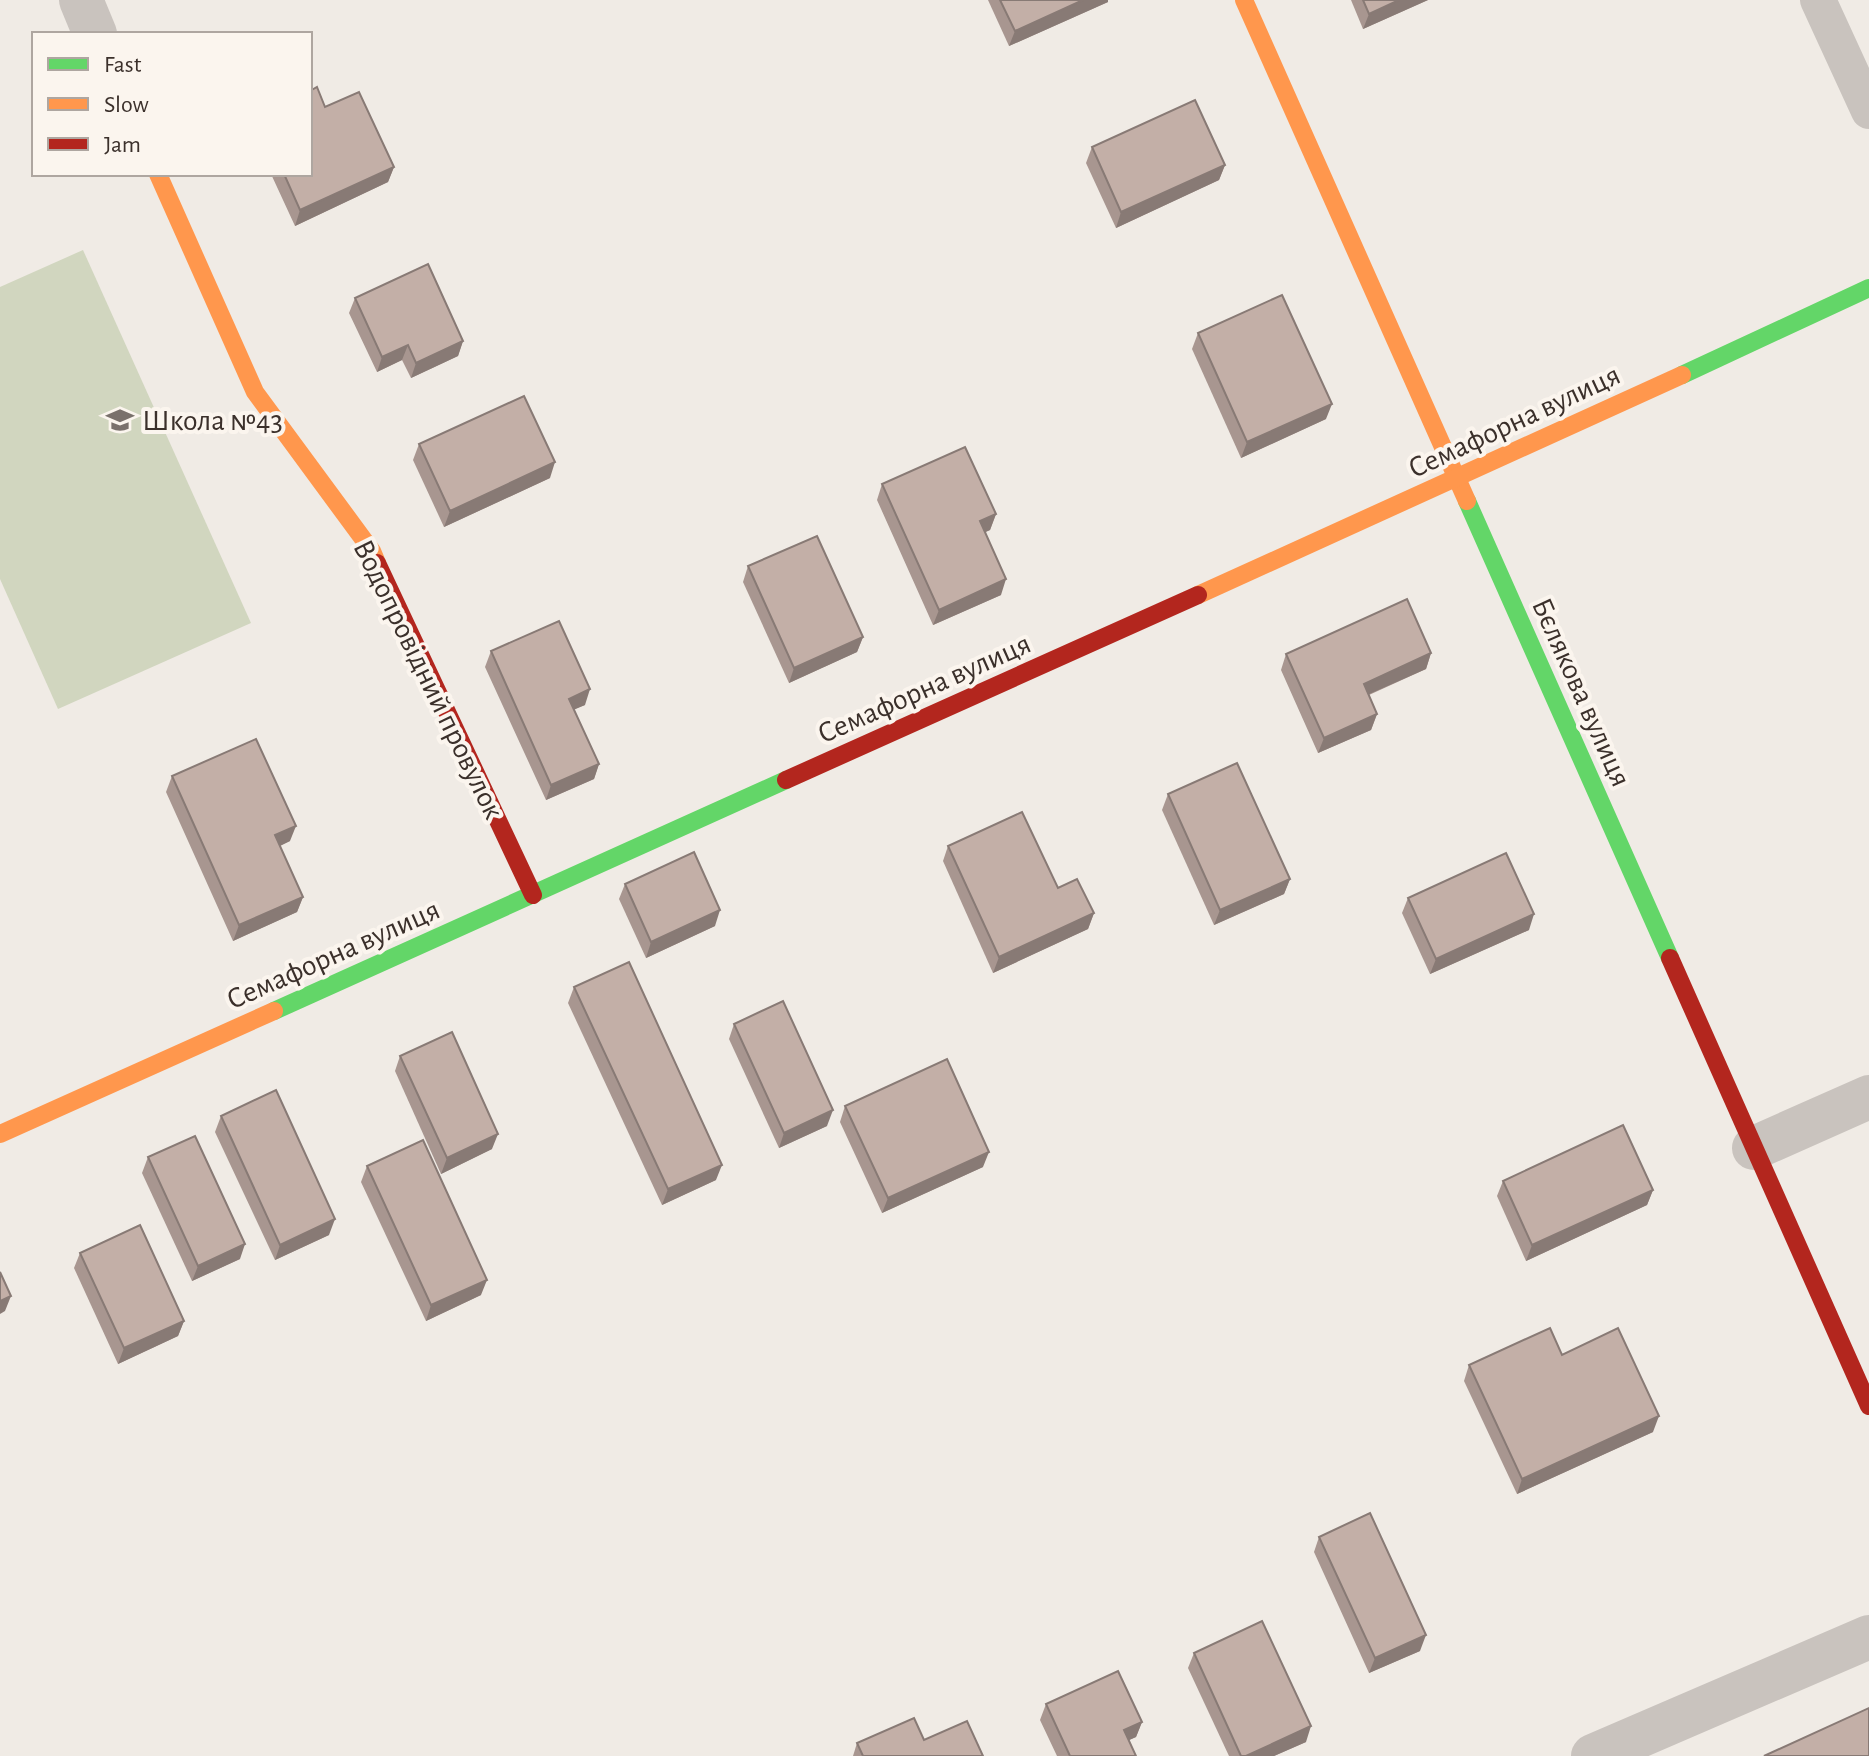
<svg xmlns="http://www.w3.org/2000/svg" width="1869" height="1756" viewBox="0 0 1869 1756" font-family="'Alegreya Sans',sans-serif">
  <rect width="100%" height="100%" fill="#f0ebe5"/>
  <polygon fill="#d1d6bf" points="83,250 251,623 58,709 0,579 0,287"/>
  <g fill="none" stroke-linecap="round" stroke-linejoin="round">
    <polyline stroke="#c9c3be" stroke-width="36" points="1818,0 1869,111"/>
    <g stroke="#c9c3be" stroke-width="44">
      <polyline points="81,0 95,34"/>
      <polyline points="1754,1148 1869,1097"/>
      <polyline points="1593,1756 1869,1637"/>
    </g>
    <g stroke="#63d668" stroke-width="18">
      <polyline points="1682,375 1869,288"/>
      <polyline points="1467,501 1670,958"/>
      <polyline points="274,1011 786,780"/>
    </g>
    <g stroke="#ff974d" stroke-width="18">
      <polyline points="1244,0 1467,501"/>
      <polyline points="158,174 255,392 372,551 377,563"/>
      <polyline points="1198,595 1682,375"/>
      <polyline points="0,1134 274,1011"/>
    </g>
    <g stroke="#b3261e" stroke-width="18">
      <polyline points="377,563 533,895"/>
      <polyline points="786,780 1198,595"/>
      <polyline points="1670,958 1869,1406"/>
    </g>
  </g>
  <g fill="#a89690">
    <polygon points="988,0 1108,0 1108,2 1009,46"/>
    <polygon points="1351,0 1428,0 1363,29"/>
    <polygon points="325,107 394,167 388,182 295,226 271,174 310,174"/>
    <polygon points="1092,147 1225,165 1219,180 1116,228 1086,163"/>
    <polygon points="355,298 463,341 458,356 411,378 402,360 377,372 349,313"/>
    <polygon points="1198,333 1326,419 1241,458 1192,349"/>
    <polygon points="419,444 550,478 444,527 413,460"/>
    <polygon points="882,484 996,514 990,530 985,532 1001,595 933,625 877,500"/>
    <polygon points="748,566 863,637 857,652 789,683 743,582"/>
    <polygon points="491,651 585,705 574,709 599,764 594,779 546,800 485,667"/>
    <polygon points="1431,653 1426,669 1369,695 1377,714 1371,730 1318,753 1281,670 1286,654"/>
    <polygon points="172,776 290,841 280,846 303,897 297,912 233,941 166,792"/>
    <polygon points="1168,794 1290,879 1284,894 1214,925 1162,810"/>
    <polygon points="948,846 1058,888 1094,913 1088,929 993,973 943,861"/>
    <polygon points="625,884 715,926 646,958 619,899"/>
    <polygon points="1408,898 1529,930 1430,974 1402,913"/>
    <polygon points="574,987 716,1180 662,1205 568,1003"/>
    <polygon points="734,1024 827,1126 779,1148 729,1039"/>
    <polygon points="400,1056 492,1149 441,1174 395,1071"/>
    <polygon points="845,1106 983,1167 882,1213 840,1122"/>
    <polygon points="221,1116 329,1235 275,1260 215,1132"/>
    <polygon points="148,1157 240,1259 192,1281 142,1173"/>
    <polygon points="367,1166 481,1295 426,1321 361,1182"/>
    <polygon points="1503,1181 1653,1190 1647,1205 1526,1261 1497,1196"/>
    <polygon points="80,1253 184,1321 178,1336 118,1364 74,1268"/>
    <polygon points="1562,1355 1653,1432 1517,1494 1464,1381 1469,1365"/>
    <polygon points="1319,1537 1420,1651 1369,1673 1314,1552"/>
    <polygon points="1194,1653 1306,1742 1274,1756 1229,1756 1188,1668"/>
    <polygon points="1046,1704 1142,1722 1136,1737 1129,1740 1136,1756 1057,1756 1040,1720"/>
    <polygon points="924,1740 983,1756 853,1756 857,1743"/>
  </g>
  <g fill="#887a75">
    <polygon points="1083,0 1108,0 1108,2 1009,46 1015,31"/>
    <polygon points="1399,0 1428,0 1363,29 1369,14"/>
    <polygon points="1225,165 1219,180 1116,228 1121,212"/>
    <polygon points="394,167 388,182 295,226 300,210"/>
    <polygon points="463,341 458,356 411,378 416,363"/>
    <polygon points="408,345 402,360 377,372 382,357"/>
    <polygon points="1332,404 1326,419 1241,458 1247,442"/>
    <polygon points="555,462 550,478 444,527 450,511"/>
    <polygon points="996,514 990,530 975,537 980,521"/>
    <polygon points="1006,579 1001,595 933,625 939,610"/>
    <polygon points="863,637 857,652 789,683 794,668"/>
    <polygon points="1431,653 1426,669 1358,699 1364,684"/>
    <polygon points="590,689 585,705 564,714 569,699"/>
    <polygon points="1377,714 1371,730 1318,753 1324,738"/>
    <polygon points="599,764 594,779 546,800 551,785"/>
    <polygon points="296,826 290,841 269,851 275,835"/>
    <polygon points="1290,879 1284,894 1214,925 1220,910"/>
    <polygon points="303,897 297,912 233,941 239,925"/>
    <polygon points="720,910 715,926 646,958 651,942"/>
    <polygon points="1094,913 1088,929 993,973 999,957"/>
    <polygon points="1534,914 1529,930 1430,974 1436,959"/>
    <polygon points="833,1110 827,1126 779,1148 784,1133"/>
    <polygon points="498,1134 492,1149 441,1174 447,1158"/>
    <polygon points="989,1152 983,1167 882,1213 888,1198"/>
    <polygon points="722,1165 716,1180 662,1205 668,1189"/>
    <polygon points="1653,1190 1647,1205 1526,1261 1532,1245"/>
    <polygon points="335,1219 329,1235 275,1260 280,1245"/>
    <polygon points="245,1244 240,1259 192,1281 198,1266"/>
    <polygon points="487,1280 481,1295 426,1321 431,1305"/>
    <polygon points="11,1296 5,1311 0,1314 0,1301"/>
    <polygon points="184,1321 178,1336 118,1364 124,1348"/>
    <polygon points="1659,1416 1653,1432 1517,1494 1522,1479"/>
    <polygon points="1426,1635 1420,1651 1369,1673 1375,1658"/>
    <polygon points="1142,1722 1136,1737 1118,1745 1124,1730"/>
    <polygon points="1311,1726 1306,1742 1274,1756 1246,1756"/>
  </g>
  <g fill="#c3afa7" stroke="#887a75" stroke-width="2">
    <polygon points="1000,0 1083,0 1015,31"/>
    <polygon points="1363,0 1399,0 1369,14"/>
    <polygon points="317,87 325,107 359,92 394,167 300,210 284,174 310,174 310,91"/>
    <polygon points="1195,100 1225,165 1121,212 1092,147"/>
    <polygon points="428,264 463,341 416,363 408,345 382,357 355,298"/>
    <polygon points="1282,295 1332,404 1247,442 1198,333"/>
    <polygon points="524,396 555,462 450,511 419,444"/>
    <polygon points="965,447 996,514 980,521 1006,579 939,610 882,484"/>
    <polygon points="817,536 863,637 794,668 748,566"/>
    <polygon points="1407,599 1431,653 1364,684 1377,714 1324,738 1286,654"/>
    <polygon points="559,621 590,689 569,699 599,764 551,785 491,651"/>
    <polygon points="256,739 296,826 275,835 303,897 239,925 172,776"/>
    <polygon points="1237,763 1290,879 1220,910 1168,794"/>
    <polygon points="1022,812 1058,888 1077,879 1094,913 999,957 948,846"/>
    <polygon points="694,852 720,910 651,942 625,884"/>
    <polygon points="1506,853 1534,914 1436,959 1408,898"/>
    <polygon points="629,962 722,1165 668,1189 574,987"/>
    <polygon points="783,1001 833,1110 784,1133 734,1024"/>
    <polygon points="452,1032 498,1134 447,1158 400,1056"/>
    <polygon points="947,1059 989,1152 888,1198 845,1106"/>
    <polygon points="276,1090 335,1219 280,1245 221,1116"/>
    <polygon points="1623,1125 1653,1190 1532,1245 1503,1181"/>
    <polygon points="195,1136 245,1244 198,1266 148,1157"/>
    <polygon points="423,1140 487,1280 431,1305 367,1166"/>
    <polygon points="140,1225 184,1321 124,1348 80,1253"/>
    <polygon points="0,1272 11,1296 0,1301"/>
    <polygon points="1550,1328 1562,1355 1618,1328 1659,1416 1522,1479 1469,1365"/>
    <polygon points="1370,1513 1426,1635 1375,1658 1319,1537"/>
    <polygon points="1262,1621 1311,1726 1246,1756 1241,1756 1194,1653"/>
    <polygon points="1118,1671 1142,1722 1124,1730 1136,1756 1070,1756 1046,1704"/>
    <polygon points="1869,1708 1869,1756 1764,1756"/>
    <polygon points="914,1718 924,1740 967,1721 983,1756 863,1756 857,1743"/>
  </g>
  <defs>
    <g id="school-bare" transform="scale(2.16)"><path d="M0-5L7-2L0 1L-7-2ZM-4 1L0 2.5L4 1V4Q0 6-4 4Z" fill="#7a716c" stroke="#fbf5ee" stroke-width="2.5" paint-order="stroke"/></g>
  </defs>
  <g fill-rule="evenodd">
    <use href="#school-bare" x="120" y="420"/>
  </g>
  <g text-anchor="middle" stroke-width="8" stroke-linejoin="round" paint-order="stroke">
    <g font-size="30" fill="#3b302b" stroke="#fbf5ee" text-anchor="start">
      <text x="142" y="430">Школа №43</text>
    </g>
    <g font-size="30" fill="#3b302b" stroke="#fbf5ee">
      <text transform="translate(1514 421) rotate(-25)" y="10">Семафорна вулиця</text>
      <text transform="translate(429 679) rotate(64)" y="10">Водопровідний провулок</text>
      <text transform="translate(924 688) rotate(-24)" y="10">Семафорна вулиця</text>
      <text transform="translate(1582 692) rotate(66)" y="10">Бєлякова вулиця</text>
      <text transform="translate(333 954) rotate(-24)" y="10">Семафорна вулиця</text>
    </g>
  </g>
  <rect x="32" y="32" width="280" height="144" fill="#fbf5ee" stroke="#aea6a0" stroke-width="2"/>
  <rect x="48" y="58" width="40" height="12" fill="#63d668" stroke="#aea6a0" stroke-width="2"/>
  <text x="104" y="72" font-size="24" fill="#3b302b">Fast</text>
  <rect x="48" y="98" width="40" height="12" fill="#ff974d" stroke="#aea6a0" stroke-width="2"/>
  <text x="104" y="112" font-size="24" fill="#3b302b">Slow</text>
  <rect x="48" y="138" width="40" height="12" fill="#b3261e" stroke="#aea6a0" stroke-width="2"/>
  <text x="104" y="152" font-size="24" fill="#3b302b">Jam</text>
</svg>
